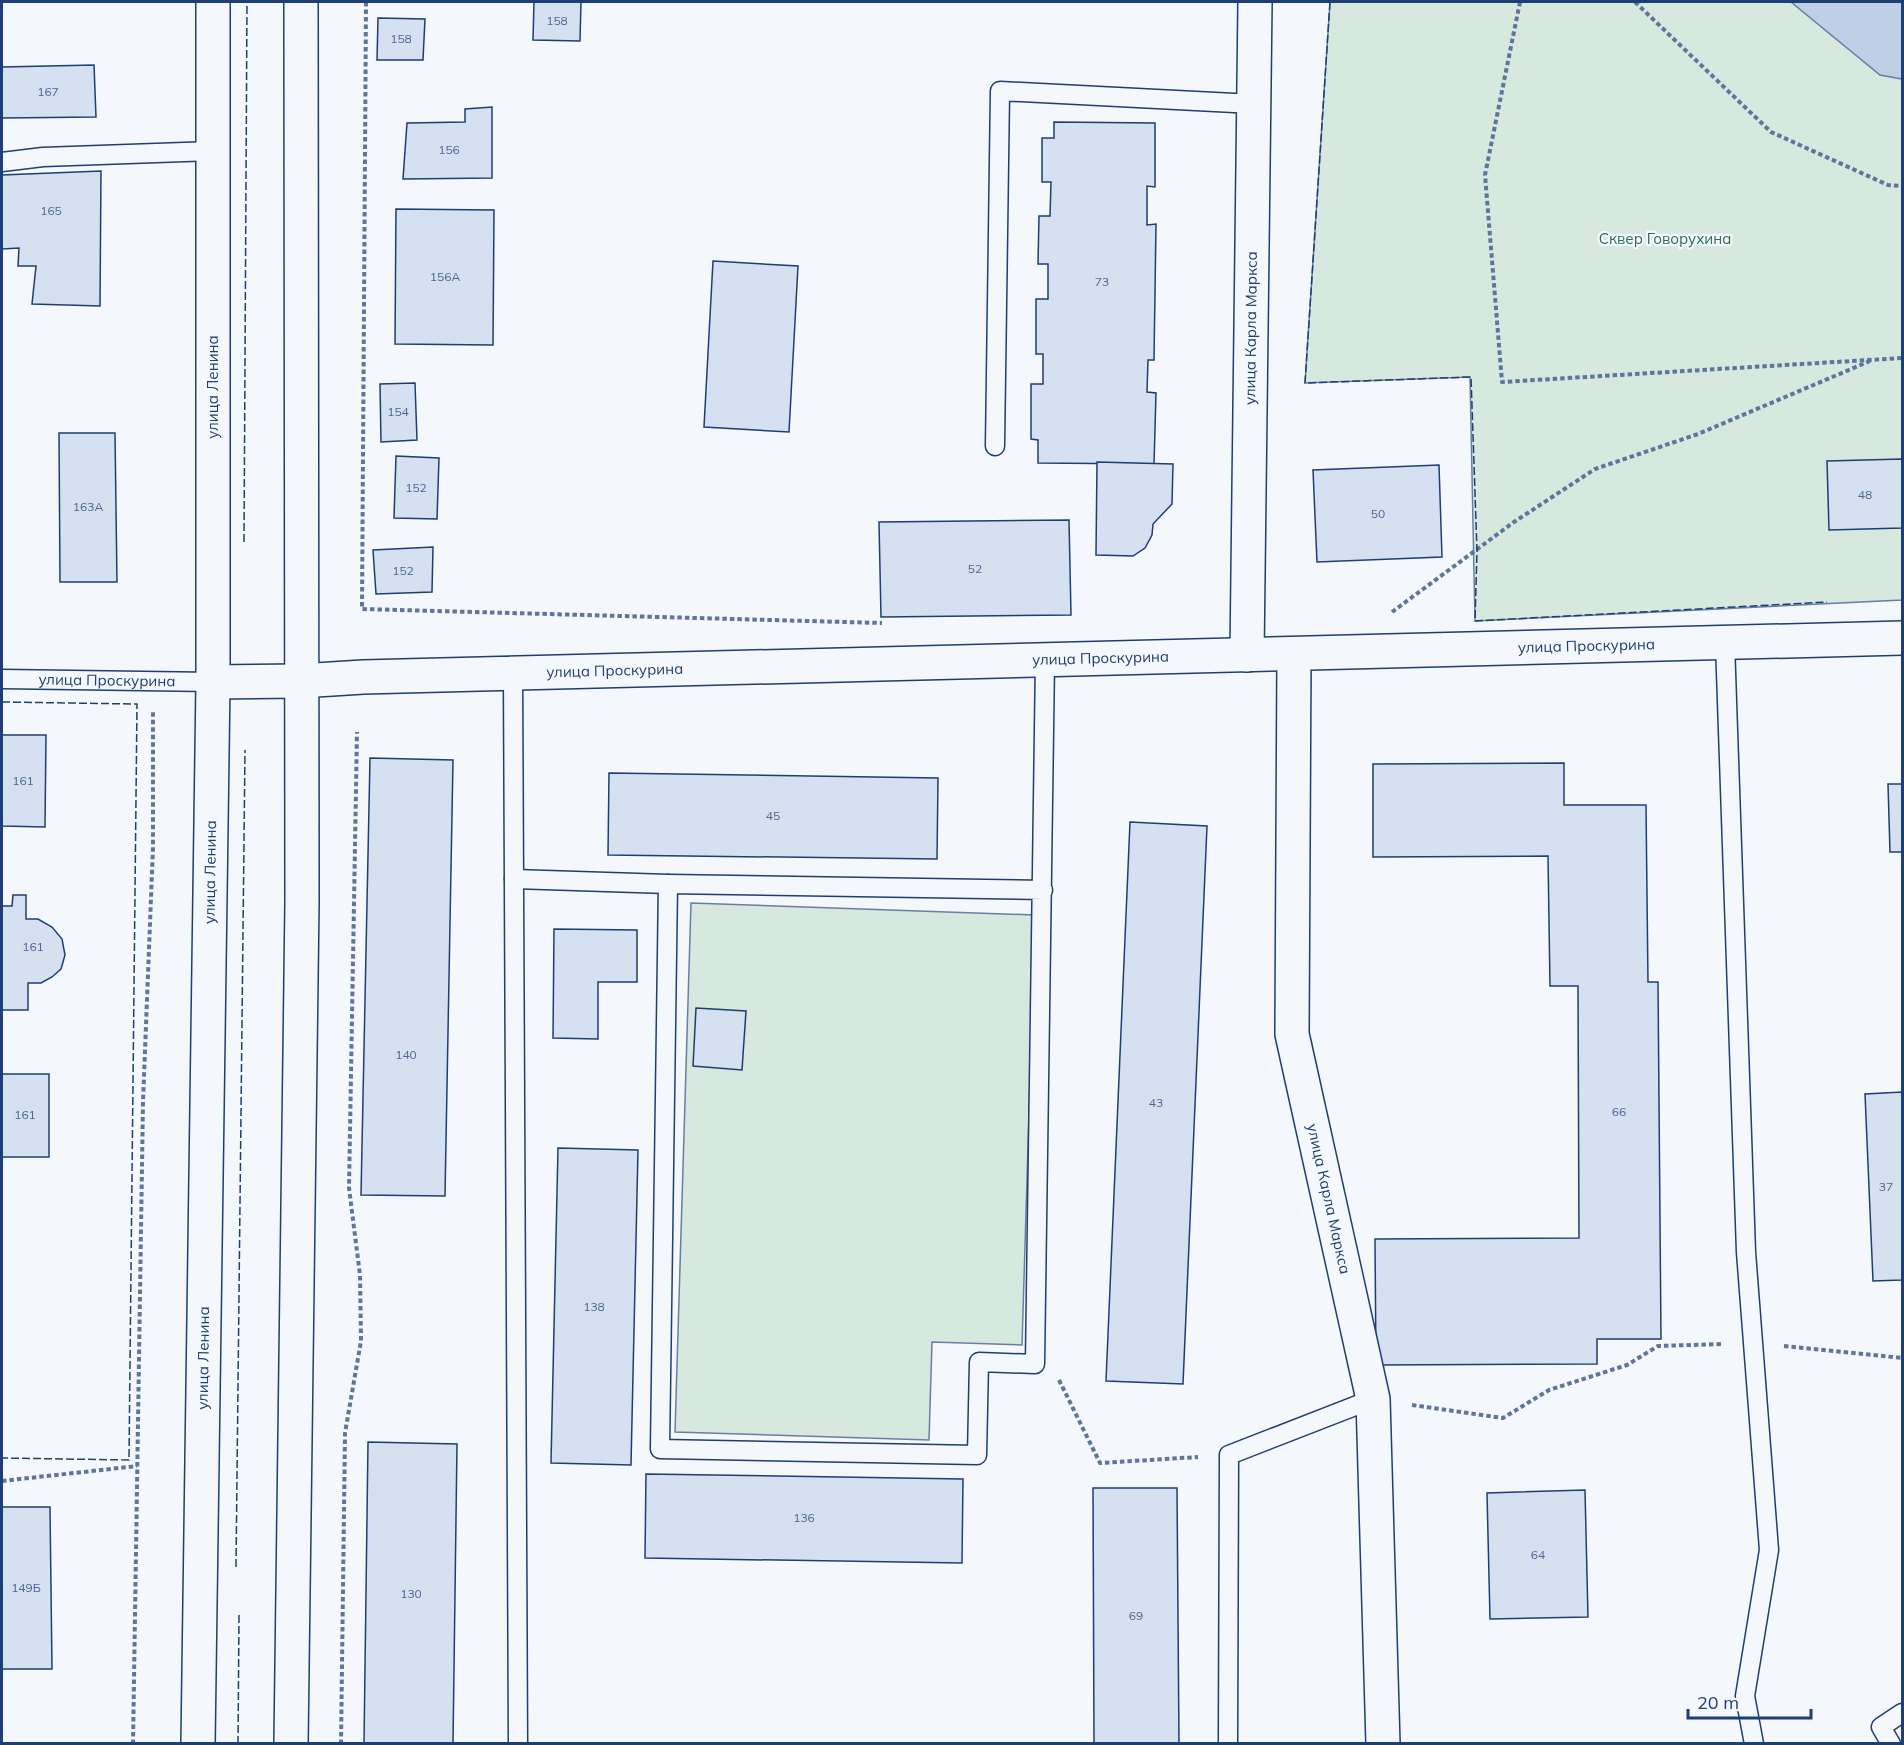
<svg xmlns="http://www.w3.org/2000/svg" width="1904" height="1745" viewBox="0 0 1904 1745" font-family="Mulish,sans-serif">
  <rect width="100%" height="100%" fill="#f4f7fb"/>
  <g fill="#d7e8df" stroke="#687fa3" stroke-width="1.5">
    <polygon points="1330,2 1902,2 1902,600 1475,621 1470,377 1305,383"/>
    <polygon points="691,903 1035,915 1022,1345 932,1342 929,1440 675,1432"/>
  </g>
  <polygon fill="#bed0e5" stroke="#687fa3" stroke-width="1.5" points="1791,2 1902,2 1902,79 1880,75"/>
  <g fill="#d5e0f0" stroke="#1d3f73" stroke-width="1.5">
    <polygon points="534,2 581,2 580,41 533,40"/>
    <polygon points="378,18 425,19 423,60 377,60"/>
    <polygon points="94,65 96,117 2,118 2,67"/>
    <polygon points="492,107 492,178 403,179 407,123 465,122 465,109"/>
    <polygon points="1054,122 1155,123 1155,187 1147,186 1147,225 1156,224 1154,360 1148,360 1147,392 1156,393 1154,464 1038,463 1038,440 1031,439 1031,384 1043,384 1043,354 1036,354 1036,299 1048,299 1048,264 1038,264 1039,216 1050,216 1051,182 1042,182 1042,138 1054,138"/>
    <polygon points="101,171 100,306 32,304 36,266 18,266 19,248 2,249 2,175"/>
    <polygon points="396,209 494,210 493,345 395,344"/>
    <polygon points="713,261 798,266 789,432 704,427"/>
    <polygon points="415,383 417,440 381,442 380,384"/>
    <polygon points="59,433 115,433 117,582 60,582"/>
    <polygon points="396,456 439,458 437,519 394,518"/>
    <polygon points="1902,459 1902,528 1829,530 1827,461"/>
    <polygon points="1097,462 1173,464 1172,504 1153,524 1152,535 1145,548 1133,556 1096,555"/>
    <polygon points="1439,465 1442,557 1317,562 1313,470"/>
    <polygon points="1069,520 1071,615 881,617 879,522"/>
    <polygon points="433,547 432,592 376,594 373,550"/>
    <polygon points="2,735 46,735 45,827 2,826"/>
    <polygon points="370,758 453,760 445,1196 361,1195"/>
    <polygon points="1564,763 1564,805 1646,805 1648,982 1658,982 1661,1339 1597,1339 1597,1364 1376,1365 1375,1239 1579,1238 1578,986 1550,986 1548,856 1373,857 1373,764"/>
    <polygon points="609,773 938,778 937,859 608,855"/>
    <polygon points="1888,784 1902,784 1902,852 1890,852"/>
    <polygon points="1130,822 1207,826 1183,1384 1106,1381"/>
    <polygon points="13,895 26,895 26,919 38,919 52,927 62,939 65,955 61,969 52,977 41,983 28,983 28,1010 2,1010 2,906 12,906"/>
    <polygon points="554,929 637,930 637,982 598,982 598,1039 553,1038"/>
    <polygon points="696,1008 746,1011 742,1070 693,1066"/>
    <rect x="2" y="1074" width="47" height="83"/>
    <polygon points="1902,1092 1902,1280 1873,1281 1865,1094"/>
    <polygon points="558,1148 638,1150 631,1465 551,1463"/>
    <polygon points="368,1442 457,1444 453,1744 364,1744"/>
    <polygon points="646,1474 963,1479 962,1563 645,1558"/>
    <polygon points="1093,1488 1177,1488 1179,1744 1094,1744"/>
    <polygon points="1585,1490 1588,1617 1490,1619 1487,1493"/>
    <polygon points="2,1507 50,1507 52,1669 2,1669"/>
  </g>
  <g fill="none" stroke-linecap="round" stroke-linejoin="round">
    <g stroke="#1d3f73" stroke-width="21">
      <g id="service">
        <polyline points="2,162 43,157 213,151"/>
        <polyline points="995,446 1000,91 1254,104"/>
        <polyline points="1725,643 1746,1252 1769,1550 1745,1696 1754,1744"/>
        <polyline points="513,673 518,1744"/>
        <path id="s1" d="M 2,679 L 213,682"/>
        <polyline points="514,879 668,884"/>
        <polyline points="1043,890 668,884 660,1449 977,1455 979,1362 1035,1364 1045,660"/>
        <polyline points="1228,1744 1229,1455 1373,1399"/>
        <polyline points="1891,1744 1881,1727 1902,1713"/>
      </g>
    </g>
    <g stroke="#1d3f73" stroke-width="36">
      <g id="minor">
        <path id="s2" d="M 1294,654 L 1292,1034 L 1373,1399 L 1383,1744"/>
        <path id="s3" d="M 1247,655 L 1255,2"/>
        <polyline points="213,682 300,681"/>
      </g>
    </g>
    <g stroke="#1d3f73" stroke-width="36">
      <g id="tertiary">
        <path id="s4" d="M 300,681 L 363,677 L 1902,638"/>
      </g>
    </g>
    <g stroke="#1d3f73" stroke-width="36">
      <g id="secondary">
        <path id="s5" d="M 198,1744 L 213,682 L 213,2"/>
        <polyline points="291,1744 302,902 301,2"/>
      </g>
    </g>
    <g stroke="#5e769c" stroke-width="4" stroke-dasharray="4.5 3" stroke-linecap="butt">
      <polyline points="366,2 362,609 882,623"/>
      <polyline points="1520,2 1485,175 1502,382 1902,358"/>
      <polyline points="1635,2 1771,132 1888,185 1902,186"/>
      <polyline points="1392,612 1514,522 1595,469 1698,434 1870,361"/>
      <polyline points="1784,1346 1902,1358"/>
      <polyline points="1059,1380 1100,1463 1198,1457"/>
      <polyline points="1412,1405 1503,1418 1549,1390 1627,1365 1658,1346 1723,1344"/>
      <polyline points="2,1481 137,1466"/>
      <polyline points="133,1744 143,1102 153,847 153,711"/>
      <polyline points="341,1744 345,1433 361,1341 360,1275 349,1188 357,732"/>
    </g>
    <use href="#service" stroke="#f4f7fb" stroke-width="18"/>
    <use href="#minor" stroke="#f4f7fb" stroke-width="33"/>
    <use href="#tertiary" stroke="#f4f7fb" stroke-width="33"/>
    <use href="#secondary" stroke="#f4f7fb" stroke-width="33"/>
    <g stroke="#1d3f73" stroke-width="1.5" stroke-dasharray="8 3" stroke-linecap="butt">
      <polyline points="1330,2 1305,383 1471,377 1477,551 1475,621 1827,602"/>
      <polyline points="244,542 247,2"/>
      <polyline points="2,702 137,704 129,1460 2,1458"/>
      <polyline points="236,1567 245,750"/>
      <polyline points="238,1744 239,1614"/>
    </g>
  </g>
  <g text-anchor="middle" stroke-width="4.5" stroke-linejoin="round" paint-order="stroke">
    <g font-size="12" fill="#4b6792">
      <text x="557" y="25">158</text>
      <text x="401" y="43">158</text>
      <text x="48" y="96">167</text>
      <text x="449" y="154">156</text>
      <text x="51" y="215">165</text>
      <text x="445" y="281">156А</text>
      <text x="1102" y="286">73</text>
      <text x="398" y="416">154</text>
      <text x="416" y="492">152</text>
      <text x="1865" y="499">48</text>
      <text x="88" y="511">163А</text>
      <text x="1378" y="518">50</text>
      <text x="975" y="573">52</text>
      <text x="403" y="575">152</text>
      <text x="23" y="785">161</text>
      <text x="773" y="820">45</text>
      <text x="33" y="951">161</text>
      <text x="406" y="1059">140</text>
      <text x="1156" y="1107">43</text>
      <text x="1619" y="1116">66</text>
      <text x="25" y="1119">161</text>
      <text x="1886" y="1191">37</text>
      <text x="594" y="1311">138</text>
      <text x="804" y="1522">136</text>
      <text x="1538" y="1559">64</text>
      <text x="26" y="1592">149Б</text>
      <text x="411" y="1598">130</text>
      <text x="1136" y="1620">69</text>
    </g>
    <g font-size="15" fill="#2c6c60" stroke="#f4f7fb">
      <text x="1665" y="244">Сквер Говорухина</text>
    </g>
    <g font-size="15" fill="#1d3f73" stroke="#f4f7fb">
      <text dy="5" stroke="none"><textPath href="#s3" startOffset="327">улица Карла Маркса</textPath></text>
      <text transform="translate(213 387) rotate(-90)" y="5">улица Ленина</text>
      <text dy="5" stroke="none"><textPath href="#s4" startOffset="1287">улица Проскурина</textPath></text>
      <text dy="5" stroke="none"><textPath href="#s4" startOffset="801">улица Проскурина</textPath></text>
      <text dy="5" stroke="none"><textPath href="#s4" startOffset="315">улица Проскурина</textPath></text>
      <text dy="5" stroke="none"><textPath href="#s1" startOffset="105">улица Проскурина</textPath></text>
      <text dy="5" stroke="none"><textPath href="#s5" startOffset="872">улица Ленина</textPath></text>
      <text dy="5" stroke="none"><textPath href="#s2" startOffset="549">улица Карла Маркса</textPath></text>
      <text dy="5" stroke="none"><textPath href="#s5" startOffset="386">улица Ленина</textPath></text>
    </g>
  </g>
  <rect width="1904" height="1745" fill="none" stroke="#1d3f73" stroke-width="6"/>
  <path d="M1688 1709v9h123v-9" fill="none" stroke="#1d3f73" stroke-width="3"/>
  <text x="1697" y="1709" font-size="18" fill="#1d3f73" stroke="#f4f7fb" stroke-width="4.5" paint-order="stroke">20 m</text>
</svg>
